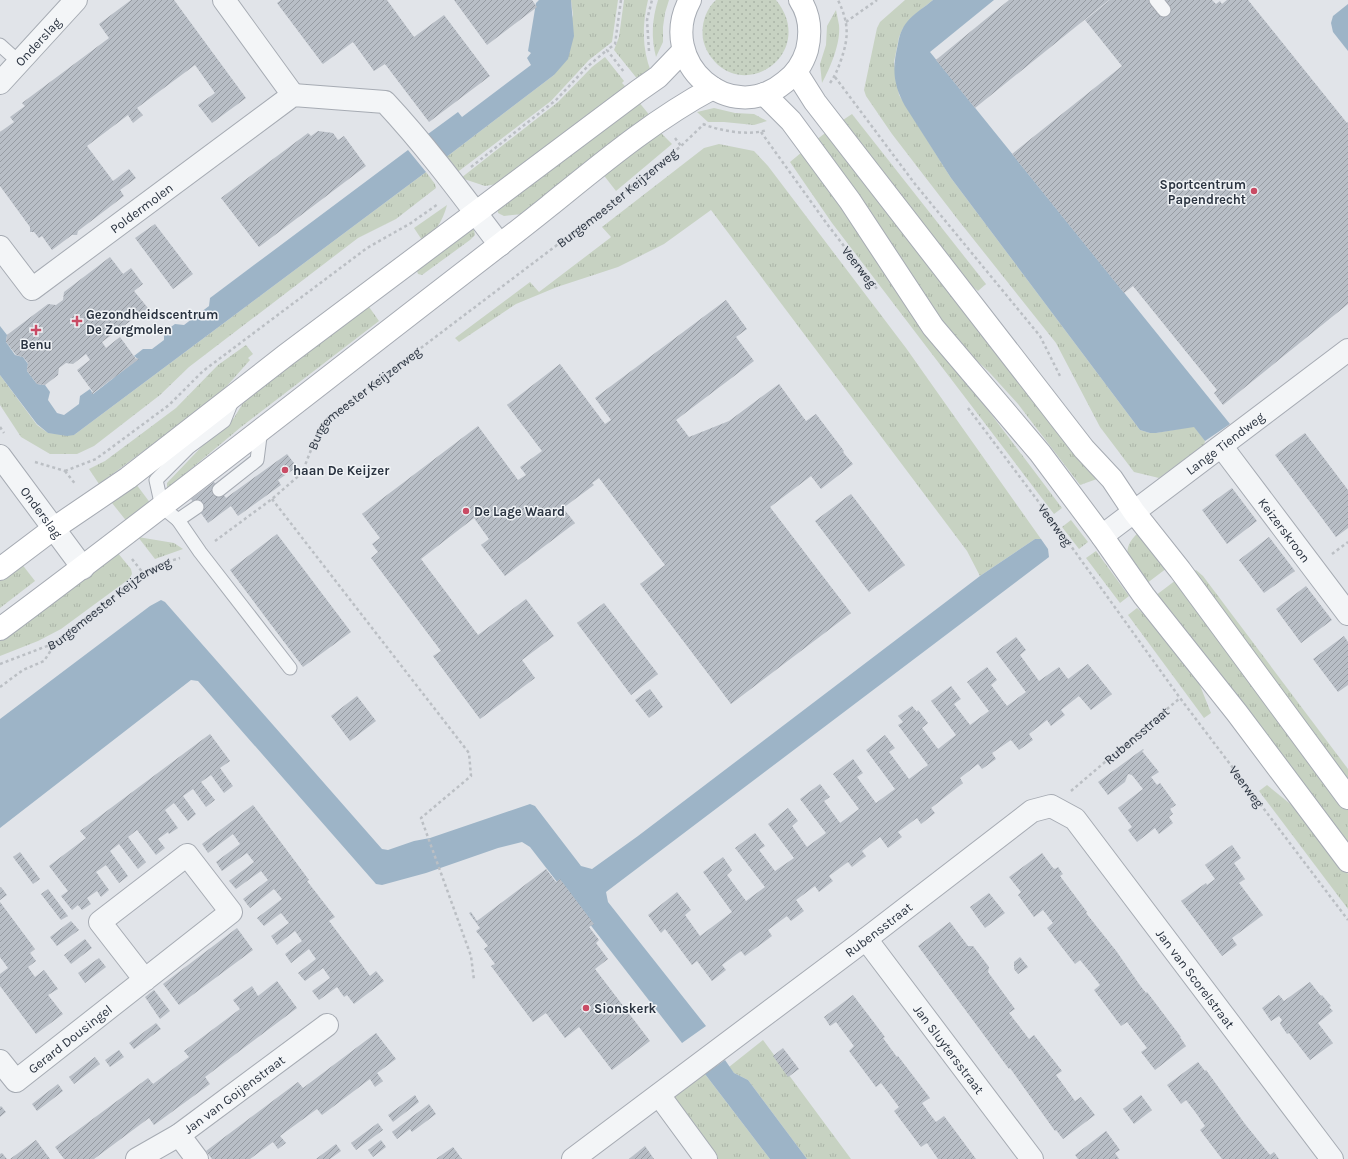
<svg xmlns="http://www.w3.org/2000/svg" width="1348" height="1159" viewBox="0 0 1348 1159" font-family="Karla,sans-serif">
  <defs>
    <pattern id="grass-tufts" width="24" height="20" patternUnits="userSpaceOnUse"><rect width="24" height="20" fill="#c7d2c2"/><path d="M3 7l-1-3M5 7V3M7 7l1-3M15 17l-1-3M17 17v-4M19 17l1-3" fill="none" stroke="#abb5a8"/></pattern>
    <pattern id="park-dots" width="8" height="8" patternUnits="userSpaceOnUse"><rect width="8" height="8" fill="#c7d2c2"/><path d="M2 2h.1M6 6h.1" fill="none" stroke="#abb5a8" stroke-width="1.8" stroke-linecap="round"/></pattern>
    <pattern id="building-hatch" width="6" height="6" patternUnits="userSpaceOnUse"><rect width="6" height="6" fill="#b8bec6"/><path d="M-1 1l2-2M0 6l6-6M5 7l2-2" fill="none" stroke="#969ba2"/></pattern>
  </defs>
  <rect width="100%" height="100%" fill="#e1e4e9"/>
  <g fill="url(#grass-tufts)">
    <polygon points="571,0 618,0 612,42 589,60 551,101 455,174 445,158 554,75 573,15"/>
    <path d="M 624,0 L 648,0 C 642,25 642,48 651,72 L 639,81 L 614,50 L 619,37 Z"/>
    <path d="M 658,0 L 669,0 L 665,13 L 663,27 L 663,42 L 656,57 C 651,37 652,20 658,0 Z"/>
    <polygon points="905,0 933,0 913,16 903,28 899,37 894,62 899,95 951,178 1140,430 1150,433 1156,433 1194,426 1205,441 1204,445 1159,478 1134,472 1100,427 1056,343 959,221 892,134 866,96 864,90 877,28 880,22"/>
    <path d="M 836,10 C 837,15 838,20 839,25 C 841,43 830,68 822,83 L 820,64 L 826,45 L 827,26 Z"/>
    <polygon points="605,57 624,81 622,83 628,89 503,183 485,186 461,178 558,102 592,67"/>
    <polygon points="638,101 651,117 522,214 504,216 498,213 498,209"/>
    <polygon points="714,108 735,113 754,114 767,121 754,125 724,122 708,122 697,112"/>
    <polygon points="852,114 986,284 978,291 944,262 840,122"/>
    <polygon points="658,130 672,144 616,191 602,173"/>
    <polygon points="828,131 1097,479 1080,485 1018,404 989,372 944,330 816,140"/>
    <polygon points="719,144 754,151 768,166 906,348 1041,539 1035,539 980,576 967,551 711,210 664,244 618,267 557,287 516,304 459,342 455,338 530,282 539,292 610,238 611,237 602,227 704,148"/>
    <polygon points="802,152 945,353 1062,508 1054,514 832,223 790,162"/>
    <polygon points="426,172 435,184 436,188 396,219 358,238 189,367 160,395 94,446 77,454 50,454 21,437 0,405 0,375 37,425 48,433 74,435"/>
    <path d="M 447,205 C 443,220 436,233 422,240 L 414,228 Z"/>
    <polygon points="468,228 474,230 475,235 470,240 422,275 418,274 417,271"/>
    <polygon points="367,304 379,321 241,427 167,489 167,483 207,441 234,418 250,391"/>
    <polygon points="246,345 253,354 248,358 250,360 218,396 99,484 89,469 105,461 176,408 218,365"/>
    <polygon points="133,480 151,504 128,523 108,498"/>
    <polygon points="1071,520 1088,542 1079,549 1062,527"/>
    <path d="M 1139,532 L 1167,568 L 1142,587 C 1131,565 1117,551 1139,532 Z"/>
    <polygon points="138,537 174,543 183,549 155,559"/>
    <polygon points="1096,551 1129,596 1120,603 1086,558"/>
    <polygon points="117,552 131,569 132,574 129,579 61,629 38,641 0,656 0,640"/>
    <polygon points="21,563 35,581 0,608 0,579"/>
    <polygon points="1196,570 1203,576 1348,769 1348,786 1190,575"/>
    <polygon points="1176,580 1348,810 1348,853 1151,599"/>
    <polygon points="1137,608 1167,635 1193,668 1211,713 1204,718 1128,615"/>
    <polygon points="1267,785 1304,815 1348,874 1348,909 1259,791"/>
    <polygon points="763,1040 851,1159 807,1159 748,1080 734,1073 729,1067"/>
    <polygon points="705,1074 770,1159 708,1159 666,1103"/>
  </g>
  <path fill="url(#park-dots)" d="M 716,0 L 776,0 C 815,48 754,98 717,64 C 710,57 705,49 703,39 C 701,25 705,10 716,0 Z"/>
  <g fill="#9db4c7">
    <polygon points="539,0 571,0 574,36 568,59 554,75 445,158 428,134 458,112 462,117 531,65 527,58 531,53 528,51 536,3"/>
    <path d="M 933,0 L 994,0 L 930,52 L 1230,424 L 1205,441 L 1194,427 L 1156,433 L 1150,433 L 1140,430 L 951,178 L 905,106 C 893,84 892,69 898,44 C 899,36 902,28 907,22 C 914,13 925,7 933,0 Z"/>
    <polygon points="1348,4 1348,51 1333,32 1331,23 1333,16"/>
    <polygon points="408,150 426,172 74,435 67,436 48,433 37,424 0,375 0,326 7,335 6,342 15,355 23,357 28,364 27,371 37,384 45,385 50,392 48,400 57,413 64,415 79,404 80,396 90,389 93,394 138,359 134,356 143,349 152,349 164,340 164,332 175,324 184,325 209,306 210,298"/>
    <polygon points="1035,539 1041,539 1048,549 1049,557 606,892 608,902 706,1026 682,1043 530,847 522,842 498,848 426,873 382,885 376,884 198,681 191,680 0,828 0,719 150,606 161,600 165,602 382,849 388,850 414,841 430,838 530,804 535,806 581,866 592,869 638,836 980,576"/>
    <polygon points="725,1060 734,1073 748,1080 807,1159 770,1159 705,1074"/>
  </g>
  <g fill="url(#building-hatch)">
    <polygon points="131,0 174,0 246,98 212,123 198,105 215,93 195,65 137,108 143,115 133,123 128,115 87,146 113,181 129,169 136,178 120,190 124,196 78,231 77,235 72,235 52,250 42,236 39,238 34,232 30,232 30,227 0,186 0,132 14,122 10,117 25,106 22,103 109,38 99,24"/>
    <polygon points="281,0 387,0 414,37 444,15 490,76 429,122 385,64 374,71 353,42 323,64 322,63 277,3"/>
    <polygon points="454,0 532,0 537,7 487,45"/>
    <polygon points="1009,0 1109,0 975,108 936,60"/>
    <polygon points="1110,0 1212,0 1216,4 1220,1 1222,4 1227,0 1248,0 1347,123 1348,122 1348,304 1223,405 1214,393 1217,390 1133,286 1124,293 1012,154 1122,66 1085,20"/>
    <polygon points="318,131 333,133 338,140 344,136 366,166 259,247 221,198 308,133 311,136"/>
    <polygon points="155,224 193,274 173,289 135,238"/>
    <polygon points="110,257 123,274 131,268 143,284 134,291 148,308 102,342 106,348 120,337 136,359 137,358 139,359 92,394 91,393 93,392 77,370 90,360 86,354 73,364 66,363 59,368 58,375 45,385 37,384 27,371 28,363 23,357 16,355 6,342 7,335 48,304 56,305 63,300 64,292"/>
    <polygon points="726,300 747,329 736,337 754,361 676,420 689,437 729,421 779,384 806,421 816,414 844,451 843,452 853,464 821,489 811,476 770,507 851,613 731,704 640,584 665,565 599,478 592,483 594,485 563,508 575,523 505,576 481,545 489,539 474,518 421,559 478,635 526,599 554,636 522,660 535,678 480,719 433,656 441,651 371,558 378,552 372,544 380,538 362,514 478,426 518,480 526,475 520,467 542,451 507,405 560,364 605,424 611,420 595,398"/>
    <polygon points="1305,433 1348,490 1348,528 1336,537 1275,455"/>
    <polygon points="287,454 297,467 278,480 281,485 238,516 231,506 208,523 191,499 214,482 226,498"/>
    <polygon points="1232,488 1257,521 1227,544 1202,510"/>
    <polygon points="851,494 905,565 869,592 815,521"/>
    <polygon points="277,534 351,632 303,667 230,570"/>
    <polygon points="1269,537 1295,571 1264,593 1239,560"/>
    <polygon points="1306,586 1332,620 1301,643 1276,609"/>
    <polygon points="604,603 658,674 631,695 577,623"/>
    <polygon points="1344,636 1348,642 1348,685 1338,692 1313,659"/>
    <polygon points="1016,637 1026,650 1020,655 1039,681 1059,667 1068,679 1088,664 1112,694 1091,710 1079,696 1061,710 1065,715 1051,726 1047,720 1029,734 1033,740 1019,750 1011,740 992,753 996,759 982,769 978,764 960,778 963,783 931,808 935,813 921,824 917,818 898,832 902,837 888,848 880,837 862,851 866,856 852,867 848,862 829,876 833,881 819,892 815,886 796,900 804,911 791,921 787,916 768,930 772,936 745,956 741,951 722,965 726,970 712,981 697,961 692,965 665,929 661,933 648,915 677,892 691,910 685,915 700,936 732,912 703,872 723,857 732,870 727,875 746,901 765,887 735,848 755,833 765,846 759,850 775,871 794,858 768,824 788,808 798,821 792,826 807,847 826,833 800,799 820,784 830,797 824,801 840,823 859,809 833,774 853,759 863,773 857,777 876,803 895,789 866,750 885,735 895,748 889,752 909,779 928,765 898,725 903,722 898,716 912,706 917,712 918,710 928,723 922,728 938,749 956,735 931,701 951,686 961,699 954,704 970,725 989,711 967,682 987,667 997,680 991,685 1007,706 1026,692 996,652"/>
    <polygon points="650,689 663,707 649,718 635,700"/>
    <polygon points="357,696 376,721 350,741 331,716"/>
    <polygon points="210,734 230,761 220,768 233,786 224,793 211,775 201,782 215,800 206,807 193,789 183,796 196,814 188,821 174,803 165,810 178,828 169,834 168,832 158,839 165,848 156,855 137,830 128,837 146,862 138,869 119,844 110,851 128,876 119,883 106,865 96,872 109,890 101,897 97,891 87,898 91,904 82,910 78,905 72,910 61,896 68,891 49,866 86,838 80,831"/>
    <polygon points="1143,749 1144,750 1142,751 1159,772 1151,777 1157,785 1160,783 1176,805 1170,809 1173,814 1169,817 1173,823 1159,834 1155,828 1137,842 1128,830 1132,827 1118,808 1143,789 1132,775 1128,774 1125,782 1108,795 1098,782"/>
    <polygon points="253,805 309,880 307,881 335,917 329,921 357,958 370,976 376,971 384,981 354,1004 347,995 344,997 337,987 319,1000 312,991 330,978 323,968 305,981 298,973 316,959 309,949 291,963 285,954 302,941 295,931 277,945 271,936 289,923 281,913 264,926 257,918 282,899 274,889 250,908 243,899 268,880 261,871 236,889 229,881 254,862 247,853 222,871 216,862 240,844 233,834 208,853 202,844"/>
    <polygon points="1232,845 1241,858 1234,863 1245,879 1239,883 1263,915 1232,938 1237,945 1222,956 1181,901 1206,883 1207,885 1215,879 1205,865"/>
    <polygon points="20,852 40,879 33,884 13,857"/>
    <polygon points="1042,853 1053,868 1055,869 1058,867 1063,874 1060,876 1087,912 1086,913 1117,952 1139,984 1146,993 1147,992 1181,1037 1180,1037 1186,1046 1155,1070 1141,1052 1147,1048 1127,1022 1121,1026 1094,990 1100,985 1090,972 1080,960 1075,964 1047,928 1053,923 1043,910 1034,917 1018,895 1021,892 1009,877"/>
    <polygon points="546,869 556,882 560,879 594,924 589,927 599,940 596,943 608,959 595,969 650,1041 612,1070 579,1027 565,1038 546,1013 533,1022 491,966 495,964 484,949 488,946 476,931 480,928 469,913 471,912 477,921"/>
    <polygon points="1,887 7,895 0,900 0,888"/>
    <polygon points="48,889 68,916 61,920 41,894"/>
    <polygon points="989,893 1005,913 985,928 970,907"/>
    <polygon points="0,902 35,949 30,953 36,961 28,967 35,977 44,970 58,989 48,995 63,1014 36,1034 0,986 0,974 8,968 0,957"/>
    <polygon points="71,921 79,930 57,946 50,937"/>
    <polygon points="950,922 968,946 973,946 989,967 988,972 1015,1009 1009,1013 1029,1039 1034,1035 1062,1071 1056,1075 1075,1101 1081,1097 1095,1115 1063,1139 1056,1130 1055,1131 1010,1068 1009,1069 992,1046 918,946"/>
    <polygon points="237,928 253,950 179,1005 163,984"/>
    <polygon points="85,939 92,948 71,964 64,955"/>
    <polygon points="1020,957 1028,967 1018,974 1014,969 1014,962"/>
    <polygon points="99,958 106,967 85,983 78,973"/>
    <polygon points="277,981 297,1008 205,1077 210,1084 154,1125 149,1118 94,1159 64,1159 55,1147 148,1078 153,1084 189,1057 184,1051 240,1009 233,1000 252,986 258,996"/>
    <polygon points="1310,982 1321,996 1322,995 1331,1006 1329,1007 1333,1011 1318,1023 1333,1043 1310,1060 1289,1033 1287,1034 1281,1025 1280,1023 1282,1020 1279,1016 1271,1021 1262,1008 1279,995 1284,1001"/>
    <polygon points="154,990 170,1011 160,1019 145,997"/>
    <polygon points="853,995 885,1037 883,1038 897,1057 898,1056 930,1098 922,1103 929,1113 936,1122 944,1116 976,1159 938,1159 927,1143 921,1147 894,1111 899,1107 881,1083 876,1087 849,1051 854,1046 836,1022 830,1026 824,1017"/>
    <polygon points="156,1023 161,1029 134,1049 129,1043"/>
    <polygon points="376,1033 396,1059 377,1073 383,1081 375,1087 370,1079 322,1115 317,1109 280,1136 286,1143 278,1149 273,1142 250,1159 212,1159 206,1151 298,1082 303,1088"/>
    <polygon points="783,1048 799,1069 788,1077 773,1056"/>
    <polygon points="119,1050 124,1057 110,1067 105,1060"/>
    <polygon points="95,1057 100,1064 74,1084 69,1077"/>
    <polygon points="1198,1062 1205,1071 1206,1070 1245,1124 1270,1155 1274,1152 1279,1159 1222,1159 1200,1130 1205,1126 1196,1113 1186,1100 1181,1104 1167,1085"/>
    <polygon points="58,1084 63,1091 37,1111 32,1104"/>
    <polygon points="415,1095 419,1102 393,1122 388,1115"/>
    <polygon points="1141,1095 1152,1110 1134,1124 1123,1109"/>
    <polygon points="429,1104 436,1114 412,1132 410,1129 397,1139 392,1132"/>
    <polygon points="1,1106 6,1112 0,1117 0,1107"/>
    <polygon points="378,1123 383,1130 356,1150 351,1143"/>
    <polygon points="1106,1131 1120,1150 1115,1153 1119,1159 1078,1159 1075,1155"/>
    <polygon points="36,1140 50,1159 10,1159 17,1154"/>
    <polygon points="381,1140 386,1147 373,1157 368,1150"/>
    <polygon points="336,1144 341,1151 330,1159 316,1159"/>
    <polygon points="645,1146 654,1159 629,1159"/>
    <polygon points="453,1147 462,1159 436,1159"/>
    <polygon points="2,1153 7,1159 0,1159 0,1154"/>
  </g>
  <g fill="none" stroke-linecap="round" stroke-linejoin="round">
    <g stroke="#a6abb3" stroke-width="15">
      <g id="lane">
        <polyline points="1156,0 1164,10"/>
        <polyline points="0,45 19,62"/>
        <polyline points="219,490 257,460 261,429"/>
        <polyline points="197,507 178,520 162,507 156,480 189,447 224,421 232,401"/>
        <polyline points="178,520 200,552 290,668"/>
      </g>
    </g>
    <g stroke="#a6abb3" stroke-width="24">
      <g id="street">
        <polyline points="224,0 293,95"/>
        <path id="s6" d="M 0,83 L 76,0"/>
        <path id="s7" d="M 0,247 L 32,289 L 293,95 L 385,102 C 427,147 463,196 500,245"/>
        <path id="s8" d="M 1222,447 L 1348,614"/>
        <path id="s9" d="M 0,456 L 83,568"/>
        <path id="s10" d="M 1102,536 L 1348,350"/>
        <path id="s11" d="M 866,939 L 1032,1159"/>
        <path id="s12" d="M 0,1061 L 16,1081 L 231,912 L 187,855 L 100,922 L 145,980"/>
        <polyline points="659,1095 706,1159"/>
        <polyline points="179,1135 197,1159"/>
        <path id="s13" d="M 137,1159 L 179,1135 L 327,1025"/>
        <path id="s14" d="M 573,1159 L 866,939 L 1032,811 L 1051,806 L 1075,819 L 1332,1159"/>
      </g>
    </g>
    <g stroke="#a6abb3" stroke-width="24">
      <g id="secondary">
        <path d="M 690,0 C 656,62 730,128 785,82 C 796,74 803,63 807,50 C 811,33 810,15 800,0"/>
        <polyline points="796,72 815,102 1084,449 1112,479 1134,512 1180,570 1348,798"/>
        <polyline points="764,94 791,121 850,201 933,327 1040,453 1102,536 1144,596 1237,713 1348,861"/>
        <polyline points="0,569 53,529 128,478 286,355 638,91 658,77 683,51"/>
        <path d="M 0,629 C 159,511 314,388 471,267 C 497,247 523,227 549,206 C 601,164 653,120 713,88"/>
      </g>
    </g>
    <g stroke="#bbbfc4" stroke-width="2.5" stroke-dasharray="3 3" stroke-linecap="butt">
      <polyline points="621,0 615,44 607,50 624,72"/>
      <polyline points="846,22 877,0"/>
      <polyline points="649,51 647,20 652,0"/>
      <polyline points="835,77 915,184 1040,336 1061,378"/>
      <path d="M 830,83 C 835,76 838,69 841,60 C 849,37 849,23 838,0"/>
      <path d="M 703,124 C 720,131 749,136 767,130"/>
      <path id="s1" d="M 761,132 L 827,224 L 877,289"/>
      <polyline points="675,138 681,146"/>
      <polyline points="471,167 556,100 587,67 607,50"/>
      <path id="s2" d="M 968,408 L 1053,521 L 1180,698 L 1348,920"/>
      <polyline points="0,427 4,433"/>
      <polyline points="35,462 65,471"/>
      <polyline points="65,471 96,459 169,405 203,371 367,248 411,223 438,204"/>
      <polyline points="65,471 76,485"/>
      <polyline points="272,499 469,753 471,776 421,818 471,956 474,980"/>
      <path id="s3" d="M 215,541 L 272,499 L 302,473 L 318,432 L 327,419 L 598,214 L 681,146 L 704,124"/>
      <polyline points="1332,554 1348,542"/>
      <polyline points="132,559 143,573"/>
      <path id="s4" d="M 0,664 L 55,643 L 143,573 L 167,562 L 180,558"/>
      <polyline points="0,687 23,670 44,661 55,644"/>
      <path id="s5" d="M 1071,791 L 1180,698"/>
    </g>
    <use href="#lane" stroke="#f3f5f7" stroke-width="13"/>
    <use href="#street" stroke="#f3f5f7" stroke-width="22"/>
    <use href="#secondary" stroke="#fff" stroke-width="22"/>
  </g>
  <g fill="#c94b64" stroke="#f0f3f6" stroke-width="1.5">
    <circle cx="1254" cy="191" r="4"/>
    <path d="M75 315h4v4h4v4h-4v4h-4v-4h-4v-4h4z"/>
    <path d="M34 324h4v4h4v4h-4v4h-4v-4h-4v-4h4z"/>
    <circle cx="285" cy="470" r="4"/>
    <circle cx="466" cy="511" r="4"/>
    <circle cx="586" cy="1008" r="4"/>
  </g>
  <g text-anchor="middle" stroke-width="3" stroke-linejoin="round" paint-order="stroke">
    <g font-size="13" fill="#2a3340" stroke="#f0f3f6">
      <text dy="5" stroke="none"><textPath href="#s6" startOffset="56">Onderslag</textPath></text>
      <text dy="5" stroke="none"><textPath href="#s3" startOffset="535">Burgemeester Keijzerweg</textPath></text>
      <text dy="5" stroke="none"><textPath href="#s7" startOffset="189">Poldermolen</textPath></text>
      <text dy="5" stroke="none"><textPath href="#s1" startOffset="167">Veerweg</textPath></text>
      <text dy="5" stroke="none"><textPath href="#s3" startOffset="211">Burgemeester Keijzerweg</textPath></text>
      <text dy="5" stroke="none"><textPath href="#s10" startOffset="154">Lange Tiendweg</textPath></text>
      <text dy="5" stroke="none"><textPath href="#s9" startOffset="70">Onderslag</textPath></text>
      <text dy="5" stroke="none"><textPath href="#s2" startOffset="146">Veerweg</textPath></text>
      <text dy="5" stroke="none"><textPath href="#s8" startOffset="104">Keizerskroon</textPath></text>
      <text dy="5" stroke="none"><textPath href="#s4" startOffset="126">Burgemeester Keijzerweg</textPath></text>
      <text dy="5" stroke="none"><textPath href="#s5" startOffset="86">Rubensstraat</textPath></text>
      <text dy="5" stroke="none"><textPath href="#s2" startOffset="470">Veerweg</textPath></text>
      <text dy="5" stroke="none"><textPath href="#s14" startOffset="382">Rubensstraat</textPath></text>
      <text dy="5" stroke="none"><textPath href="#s14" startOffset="823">Jan van Scorelstraat</textPath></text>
      <text dy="5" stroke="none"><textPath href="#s12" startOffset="94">Gerard Dousingel</textPath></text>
      <text dy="5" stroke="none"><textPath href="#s11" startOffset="138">Jan Sluytersstraat</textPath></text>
      <text dy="5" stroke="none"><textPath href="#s13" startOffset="117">Jan van Goijenstraat</textPath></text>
    </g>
    <g font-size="13" font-weight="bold" fill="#2a3340" stroke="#f0f3f6" text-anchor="start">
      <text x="1246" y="189" text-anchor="end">Sportcentrum<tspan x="1246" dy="15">Papendrecht</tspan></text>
      <text x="86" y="319">Gezondheidscentrum<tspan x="86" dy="15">De Zorgmolen</tspan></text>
      <text x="36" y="349" text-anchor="middle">Benu</text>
      <text x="293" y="475">haan De Keijzer</text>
      <text x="474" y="516">De Lage Waard</text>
      <text x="594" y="1013">Sionskerk</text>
    </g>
  </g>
</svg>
